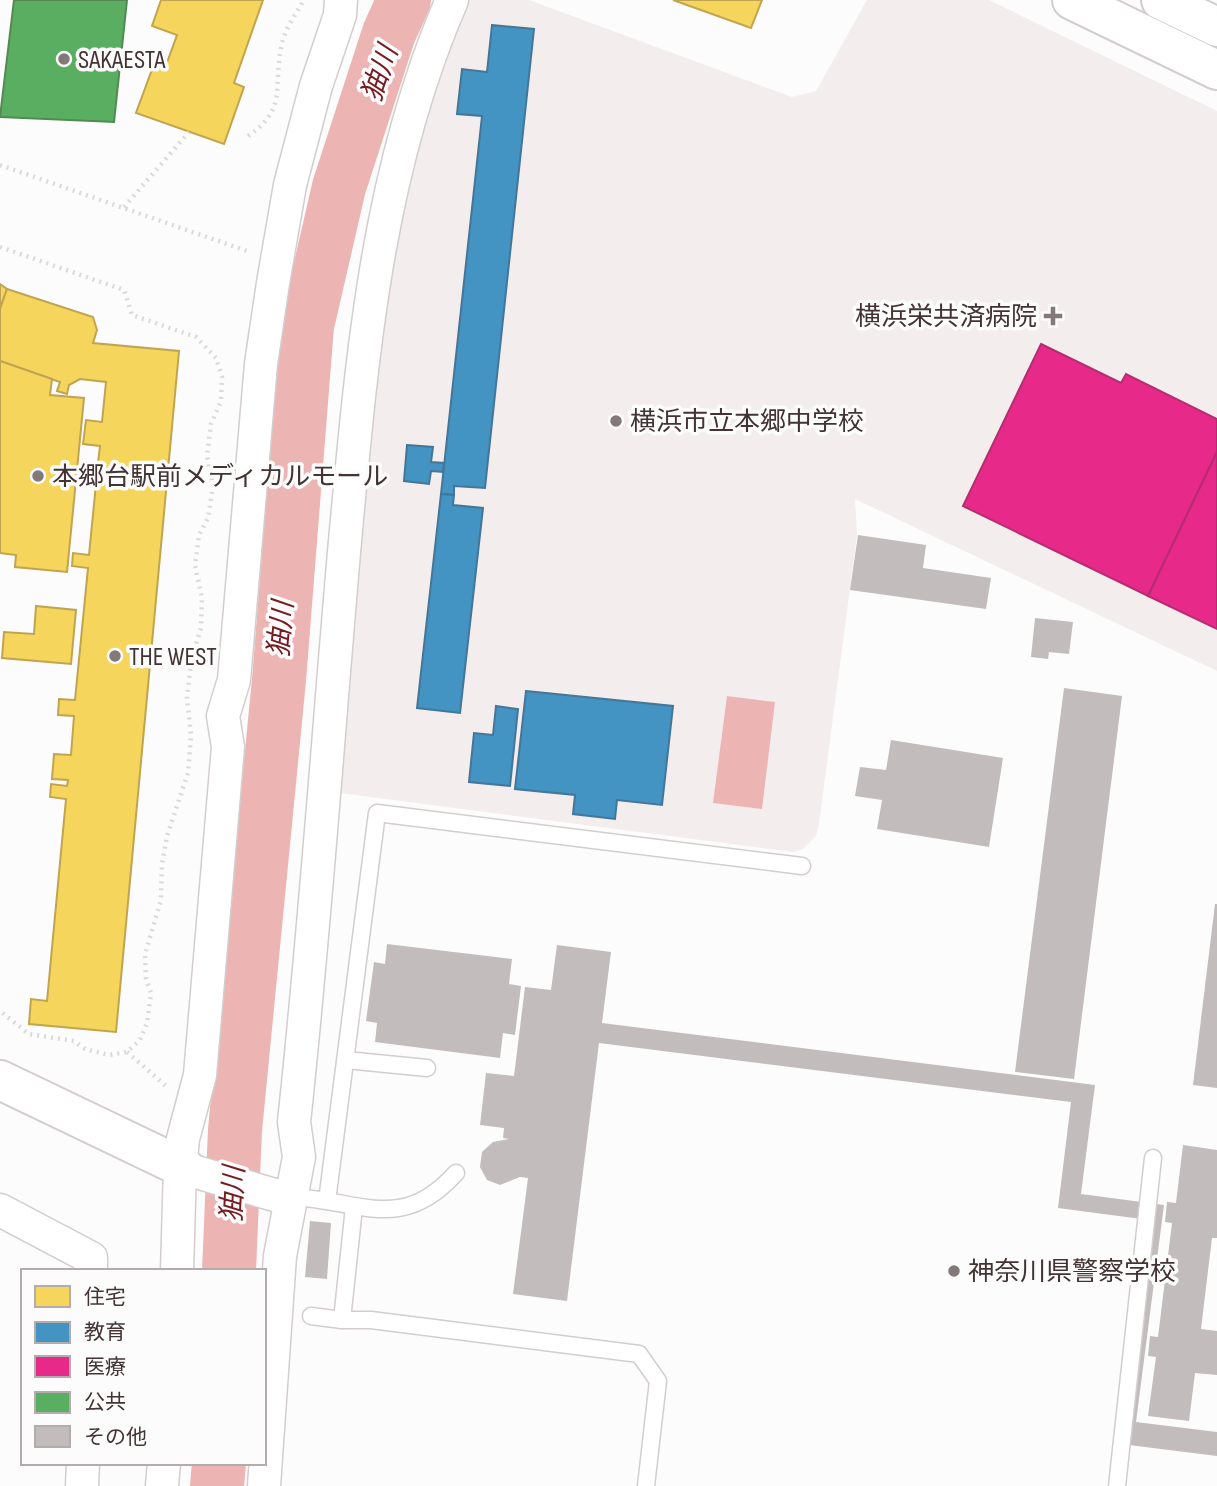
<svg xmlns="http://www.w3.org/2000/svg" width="1217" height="1486" viewBox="0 0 1217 1486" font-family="'Sofia Sans Condensed','Noto Sans JP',sans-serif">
  <rect width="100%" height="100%" fill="#fcfcfc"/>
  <polygon fill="#f4eded" points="463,0 529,0 792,97 816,91 867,0 989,0 1217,111 1217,671 855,499 857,535 819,824 816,836 803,849 793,852 332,792 392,219"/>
  <polygon fill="#ecb5b3" points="727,696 775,702 762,809 713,803"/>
  <g fill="#f6d55c" stroke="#c0a450" stroke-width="2">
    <polygon points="161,0 263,0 234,83 244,87 224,144 136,113 154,64 165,68 177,35 152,26"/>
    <polygon points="673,0 762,0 751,28"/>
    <polygon points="0,284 7,289 0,309"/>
    <polygon points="7,289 93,317 97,330 93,343 179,351 116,1032 29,1024 31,999 47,1001 66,799 50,797 51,784 67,786 68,780 52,779 54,754 71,755 74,716 58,715 59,699 75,700 88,568 72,566 73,553 89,555 96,484 79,483 81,469 97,471 100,446 83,444 86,420 102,422 106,382 80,379 69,385 67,394 57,391 60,382 0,361 0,309"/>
    <polygon points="0,361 52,379 50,395 84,398 67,572 15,567 16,555 0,553"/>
    <polygon points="36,606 76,610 71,664 2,658 4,632 34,634"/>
  </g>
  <g fill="#4393c3" stroke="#437698" stroke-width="2">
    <polygon points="492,25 534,29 485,488 454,486 454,495 441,494 482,116 457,114 462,69 487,72"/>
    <polygon points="407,445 433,447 431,462 444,463 443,472 431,471 429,484 404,481"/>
    <polygon points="441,494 454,495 453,505 483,508 460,713 417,708"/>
    <polygon points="526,691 673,706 662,805 617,800 615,819 573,814 575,795 515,789"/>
    <polygon points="496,706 518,709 510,786 469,782 474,733 493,735"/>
  </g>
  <g fill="#e7298a" stroke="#b62c70" stroke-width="2">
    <polygon points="1041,344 1121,383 1126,374 1217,419 1217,452 1148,596 963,506"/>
    <polygon points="1217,452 1217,629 1148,596"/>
  </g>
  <polygon fill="#5aae61" stroke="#538953" stroke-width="2" points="14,0 127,0 114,122 0,117"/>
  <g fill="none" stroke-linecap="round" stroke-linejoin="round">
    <g stroke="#ecb5b3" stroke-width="54">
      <polyline points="229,1271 235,1130 279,680 307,326 339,187 389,33 404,0"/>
      <polyline points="217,1486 219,1463"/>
    </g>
  </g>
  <g fill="#c3bcbc">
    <polygon points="858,535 926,545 923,568 991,578 986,609 850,590"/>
    <polygon points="1035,618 1073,622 1069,654 1049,652 1048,659 1031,657"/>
    <polygon points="1064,688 1122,696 1074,1079 1015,1072"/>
    <polygon points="891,740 1003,758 989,847 877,829 882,800 855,796 860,767 886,770"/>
    <polygon points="1215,904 1217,904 1217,1088 1193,1085"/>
    <polygon points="387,944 512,959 509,984 521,986 515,1035 503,1033 500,1058 375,1042 377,1023 366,1021 374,962 385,964"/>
    <polygon points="557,945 611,952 602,1023 1095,1085 1081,1194 1164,1205 1136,1422 1217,1432 1217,1456 1121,1444 1149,1220 1058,1208 1071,1102 599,1043 567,1301 513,1294 528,1178 520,1177 500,1185 487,1180 480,1167 482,1152 493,1142 509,1139 503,1138 504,1128 480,1125 486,1073 514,1076 525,987 551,990"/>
    <polygon points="1183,1145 1217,1150 1217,1238 1212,1238 1201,1329 1217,1331 1217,1375 1195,1373 1189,1421 1148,1416 1156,1357 1148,1356 1150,1336 1158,1337 1172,1223 1165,1222 1167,1202 1176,1203"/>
    <polygon points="310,1221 331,1223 327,1279 305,1277"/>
  </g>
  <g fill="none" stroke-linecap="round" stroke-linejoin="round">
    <g stroke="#d4cdcd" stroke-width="19">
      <g id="lane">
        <polyline points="346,1060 427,1068"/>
        <path d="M 292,1197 C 360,1200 401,1234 456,1173"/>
        <polyline points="327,1201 377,813 802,866"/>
        <polyline points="354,1207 342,1320 371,1320 639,1354 658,1381 646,1486"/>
        <polyline points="311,1316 342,1320"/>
        <polyline points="1117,1486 1153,1158"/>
      </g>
    </g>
    <g stroke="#d4cdcd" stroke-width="35">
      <g id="street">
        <polyline points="186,1169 278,1196 292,1197"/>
        <polyline points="0,1210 91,1258 91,1271"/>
        <polyline points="177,1271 180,1167 183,1139 200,1075 228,747 223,716 234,680 261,364 273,283 290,185 316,86 340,15 341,0"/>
        <polyline points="82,1486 83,1463"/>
        <polyline points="162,1486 164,1463"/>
        <path d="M 264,1486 L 280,1256 L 299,1157 L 294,1122 C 315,929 328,735 345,541 C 362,357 377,172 452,0"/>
      </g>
    </g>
    <g stroke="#d4cdcd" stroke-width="42">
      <g id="secondary">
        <polyline points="1072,0 1217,70"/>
        <polyline points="1161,0 1217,27"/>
        <polyline points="0,1080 186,1169"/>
      </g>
    </g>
    <g stroke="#dbdada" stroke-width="4.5" stroke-dasharray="2 5" stroke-linecap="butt">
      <path d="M 248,136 C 289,108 272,86 282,44 C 285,28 296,14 304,0"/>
      <polyline points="0,165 247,251"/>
      <polyline points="124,207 189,132"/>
      <polyline points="0,247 124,290 132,315 196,337 216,358 222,377 221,401 211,424 207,456 213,486 208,518 199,535 195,565 202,598 201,628 191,661 187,698 191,735 188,773 167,836 162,864 161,900 145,954 146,979 151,993 147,1023 140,1040 127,1052 109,1055 85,1049 74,1041 29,1034 0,1011"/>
      <polyline points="127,1052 166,1086"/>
    </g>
    <use href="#lane" stroke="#fff" stroke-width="16"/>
    <use href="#street" stroke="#fff" stroke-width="32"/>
    <use href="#secondary" stroke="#fff" stroke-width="38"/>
  </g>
  <g fill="#847979" stroke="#fcfcfc" stroke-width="2.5">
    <circle cx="64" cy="59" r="7"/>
    <path d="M1049.5 305.5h7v7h7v7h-7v7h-7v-7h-7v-7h7z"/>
    <circle cx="616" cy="421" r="7"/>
    <circle cx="38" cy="476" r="7"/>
    <circle cx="115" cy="656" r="7"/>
    <circle cx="954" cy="1271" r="7"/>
  </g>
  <g text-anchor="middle" stroke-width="7" stroke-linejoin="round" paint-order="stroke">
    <g font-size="26" fill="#433333" stroke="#fcfcfc" text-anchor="start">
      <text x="78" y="68">SAKAESTA</text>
      <text x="1037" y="325" text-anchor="end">横浜栄共済病院</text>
      <text x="630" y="430">横浜市立本郷中学校</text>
      <text x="52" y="485">本郷台駅前メディカルモール</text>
      <text x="129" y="665">THE WEST</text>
      <text x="968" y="1280">神奈川県警察学校</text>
    </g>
    <g font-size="28" font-style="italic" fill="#751b21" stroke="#fcfcfc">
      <text transform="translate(379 73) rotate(-71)" y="10">㹨川</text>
      <text transform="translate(280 629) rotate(-85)" y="10">㹨川</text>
      <text transform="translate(232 1194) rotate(-87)" y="10">㹨川</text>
    </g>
  </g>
  <rect x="21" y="1269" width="245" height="196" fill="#fcfcfc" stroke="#b2acac" stroke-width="2"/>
  <rect x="35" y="1286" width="35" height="21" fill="#f6d55c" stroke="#b2acac" stroke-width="2"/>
  <text x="84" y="1304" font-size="21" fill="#433333">住宅</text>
  <rect x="35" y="1322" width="35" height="21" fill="#4393c3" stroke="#b2acac" stroke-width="2"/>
  <text x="84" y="1339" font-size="21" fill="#433333">教育</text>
  <rect x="35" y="1356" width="35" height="21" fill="#e7298a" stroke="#b2acac" stroke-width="2"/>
  <text x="84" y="1374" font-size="21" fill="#433333">医療</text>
  <rect x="35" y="1392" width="35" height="21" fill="#5aae61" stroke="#b2acac" stroke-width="2"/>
  <text x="84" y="1409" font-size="21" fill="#433333">公共</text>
  <rect x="35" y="1426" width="35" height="21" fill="#c3bcbc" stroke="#b2acac" stroke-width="2"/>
  <text x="84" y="1444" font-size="21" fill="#433333">その他</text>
</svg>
